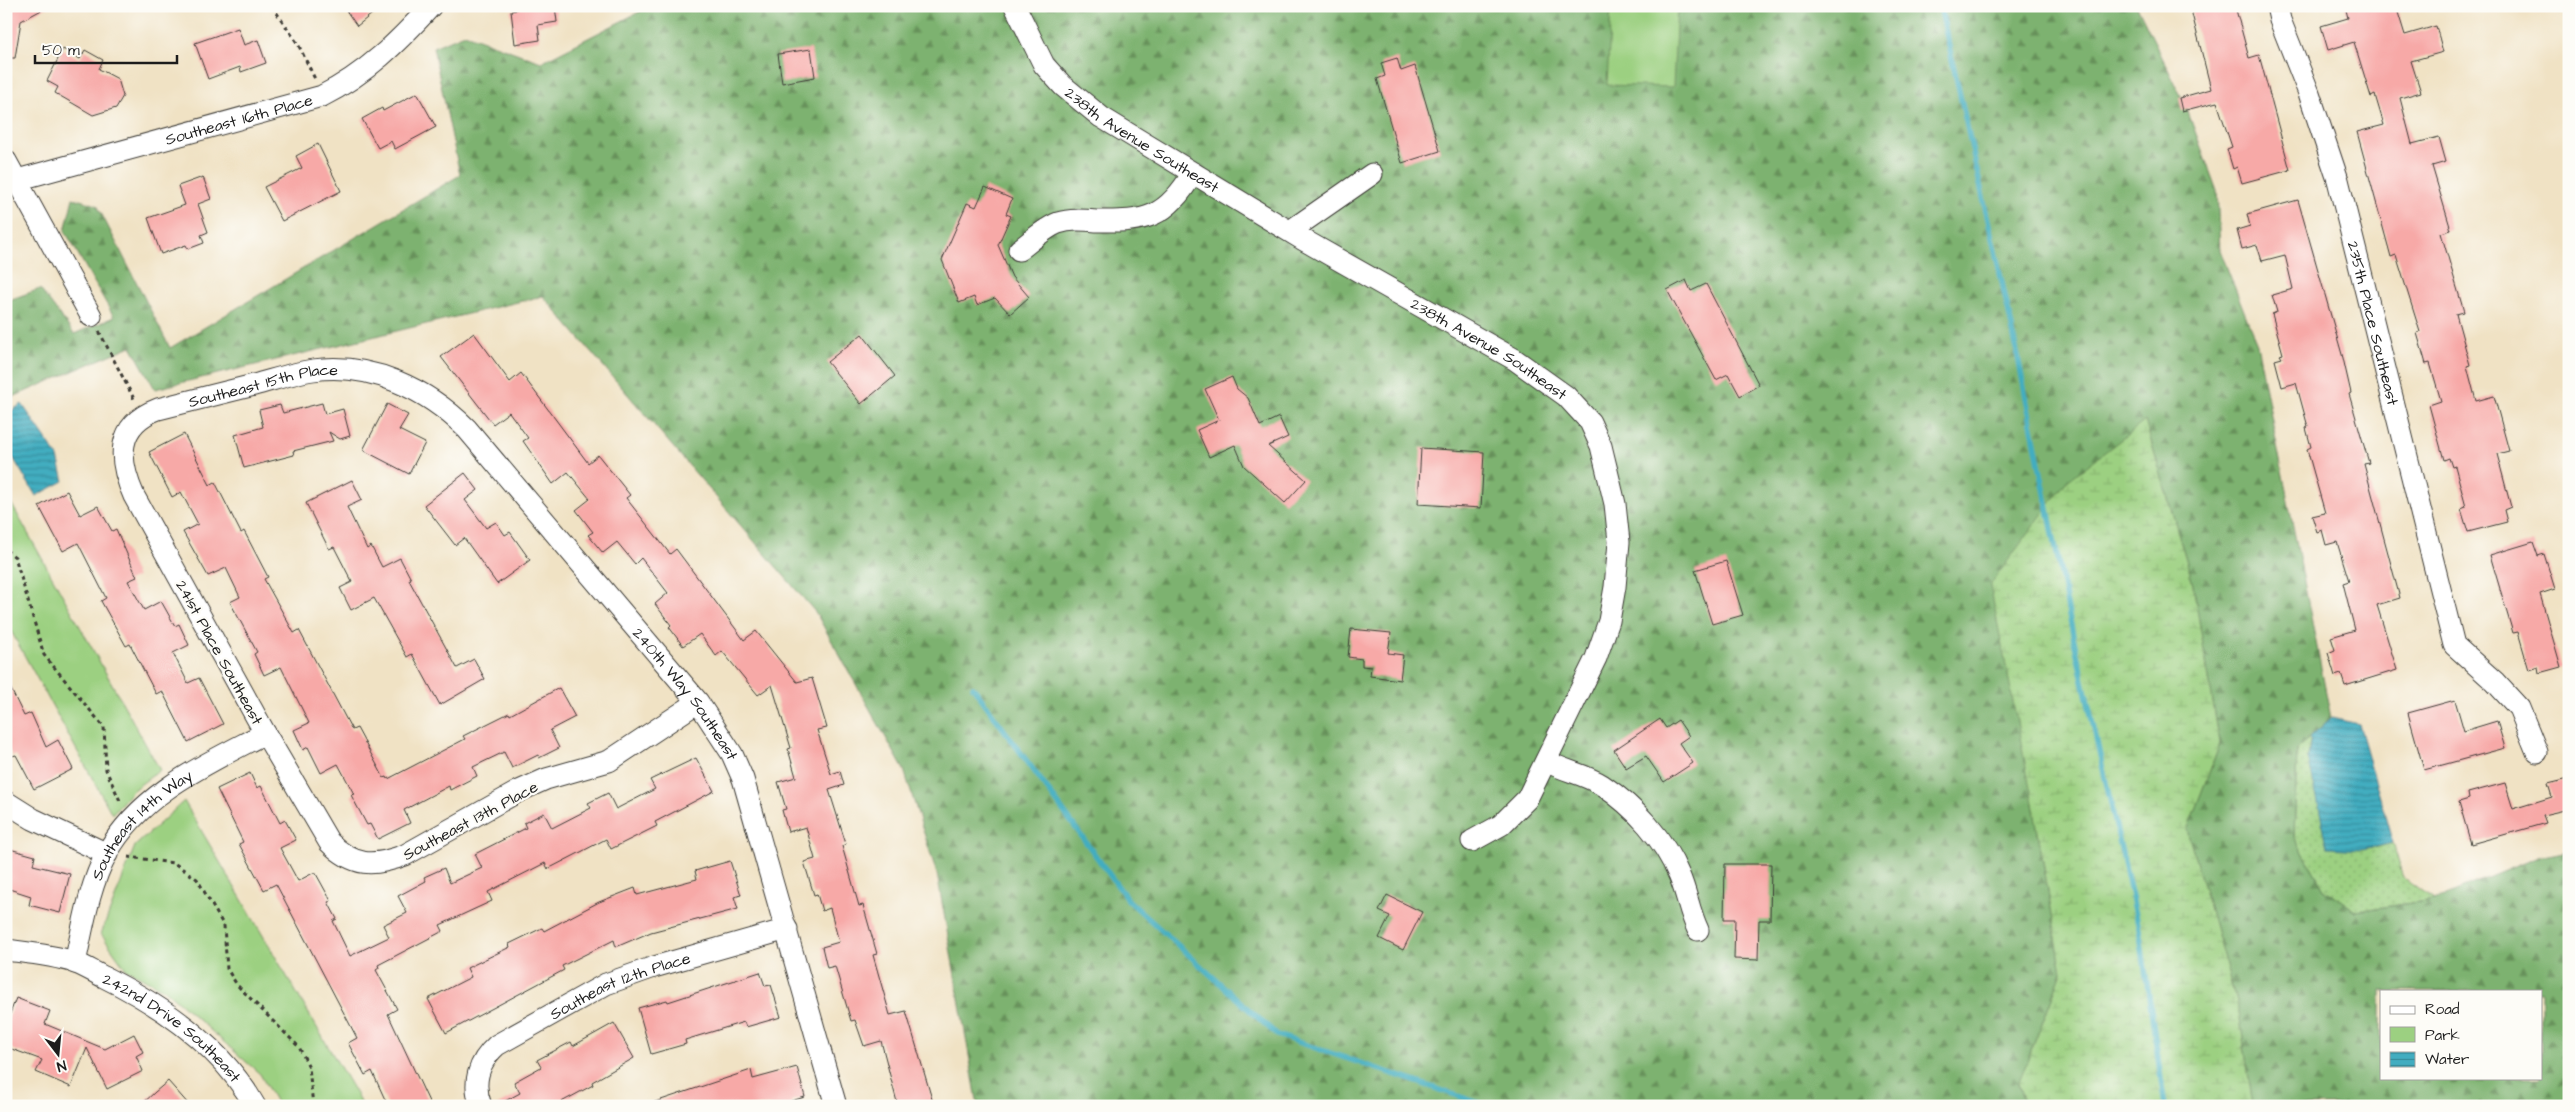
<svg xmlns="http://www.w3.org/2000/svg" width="2575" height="1112" viewBox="0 0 2575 1112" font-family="'Architects Daughter',sans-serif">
  <defs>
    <pattern id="grass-dots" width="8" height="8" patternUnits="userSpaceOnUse" patternTransform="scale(1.25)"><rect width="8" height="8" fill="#9cd081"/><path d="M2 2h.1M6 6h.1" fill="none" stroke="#86b26f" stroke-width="1.8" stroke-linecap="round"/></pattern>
    <pattern id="forest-firs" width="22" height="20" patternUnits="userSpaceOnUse" patternTransform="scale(1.25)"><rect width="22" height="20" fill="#7db26f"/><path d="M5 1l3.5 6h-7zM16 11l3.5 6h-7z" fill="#66905a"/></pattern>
    <pattern id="wetland-marsh" width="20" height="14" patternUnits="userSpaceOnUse" patternTransform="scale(1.25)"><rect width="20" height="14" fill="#9cd081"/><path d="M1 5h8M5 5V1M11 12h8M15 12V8" fill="none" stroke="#86b26f"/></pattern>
    <pattern id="water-rules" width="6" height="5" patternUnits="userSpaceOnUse" patternTransform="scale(1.25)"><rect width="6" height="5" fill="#42adc0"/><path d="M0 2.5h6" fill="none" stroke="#368c9b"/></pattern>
  </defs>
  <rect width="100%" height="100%" fill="#fdfcf7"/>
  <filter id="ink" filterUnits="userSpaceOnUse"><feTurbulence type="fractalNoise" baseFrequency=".02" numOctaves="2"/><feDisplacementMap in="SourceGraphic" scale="10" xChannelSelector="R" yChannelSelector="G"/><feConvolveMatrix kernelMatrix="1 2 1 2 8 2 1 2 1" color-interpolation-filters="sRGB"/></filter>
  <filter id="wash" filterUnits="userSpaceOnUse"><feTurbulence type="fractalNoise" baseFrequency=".0096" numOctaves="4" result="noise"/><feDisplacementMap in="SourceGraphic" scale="20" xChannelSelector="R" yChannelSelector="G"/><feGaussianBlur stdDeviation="1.12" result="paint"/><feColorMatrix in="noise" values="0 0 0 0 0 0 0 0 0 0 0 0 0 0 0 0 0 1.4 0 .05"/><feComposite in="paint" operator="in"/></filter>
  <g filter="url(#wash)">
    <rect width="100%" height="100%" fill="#f0e2c4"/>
    <polygon fill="url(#grass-dots)" stroke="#5c764e" points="2311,736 2308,758 2362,850 2393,843 2403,877 2434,900 2356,911 2324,889 2294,837 2297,749"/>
    <path fill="url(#forest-firs)" stroke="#4c6746" fill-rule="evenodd" d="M 651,6 L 2137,6 L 2185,104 L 2217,191 L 2220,250 L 2257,344 L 2331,718 L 2297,749 L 2294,837 L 2324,889 L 2356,911 L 2434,900 L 2538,857 L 2569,851 L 2569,1106 L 2253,1106 L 2239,1012 L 2187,830 L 2220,744 L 2192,580 L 2145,421 L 2033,803 L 2062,972 L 2018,1085 L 2026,1106 L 978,1106 L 937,874 L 904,770 L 816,613 L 543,296 L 155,389 L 131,346 L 6,400 L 6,301 L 40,289 L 74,334 L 114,317 L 65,231 L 73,198 L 97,205 L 170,348 L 460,175 L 433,47 L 465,34 L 541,62 ZM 2381,991 L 2541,991 L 2541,1078 L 2381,1078 Z"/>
    <polygon fill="url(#wetland-marsh)" stroke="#5c764e" points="2145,421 2192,580 2220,744 2187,830 2239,1012 2253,1106 2026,1106 2018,1085 2062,972 2033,803 1990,585 2066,482"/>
    <g fill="#9cd081" stroke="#5c764e">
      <polygon points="1611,6 1677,6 1673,87 1607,85"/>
      <polygon points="6,494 160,770 133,790 112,814 6,622"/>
      <polygon points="184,801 363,1106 278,1106 260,1074 165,990 126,969 101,934 135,846"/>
    </g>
    <g fill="url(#water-rules)" stroke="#2f646e">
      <polygon points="22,404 58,457 64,481 36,496 6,446 6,414"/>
      <polygon points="2331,718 2359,724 2393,843 2362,850 2328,848 2308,758 2311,736"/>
    </g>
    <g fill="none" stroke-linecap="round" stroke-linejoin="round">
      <g stroke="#42adc0" stroke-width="5.5">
        <polyline points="1940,6 2012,327 2075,645 2139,928 2165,1106"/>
        <polyline points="973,687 1128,900 1277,1035 1488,1106"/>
      </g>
    </g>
    <g id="blocks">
      <g fill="#f7a9a7">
        <polygon points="6,6 49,6 21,21 15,58 6,58"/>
        <polygon points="343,6 382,6 357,26"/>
        <polygon points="516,6 555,6 557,22 538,25 540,40 515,44 511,11 516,10"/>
        <polygon points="2190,6 2235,6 2249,58 2259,55 2290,170 2242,183 2237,167 2233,169 2227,149 2232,147 2217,102 2182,111 2179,98 2211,89"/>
        <polygon points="2345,6 2396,6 2405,35 2436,26 2443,52 2411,61 2421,92 2400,98 2412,144 2439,137 2446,162 2432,166 2451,230 2441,233 2464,312 2456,314 2470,365 2467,366 2476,401 2494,396 2509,451 2497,454 2511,507 2504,510 2507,522 2468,532 2461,509 2466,507 2455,466 2452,467 2449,458 2444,460 2429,405 2441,401 2430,363 2426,364 2417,333 2420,332 2396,255 2391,257 2357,132 2384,125 2375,95 2371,97 2354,42 2328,50 2321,26 2348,18"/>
        <polygon points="238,28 244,45 258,40 266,63 241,72 240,67 208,79 195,43"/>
        <polygon points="63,49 80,59 85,50 103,60 99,69 118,79 123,96 116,108 93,115 55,93 58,87 47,81"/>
        <polygon points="811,49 815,77 782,83 778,54"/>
        <polygon points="1397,58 1401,71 1415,66 1440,151 1402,163 1377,79 1385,76 1381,63"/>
        <polygon points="417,93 436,127 395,149 391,141 378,148 362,119 382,108 383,111"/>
        <polygon points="318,144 341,191 282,221 264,187 302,168 296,156"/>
        <polygon points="203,177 211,199 198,204 208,232 201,235 204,243 188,249 186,245 161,254 148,218 185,205 178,186"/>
        <polygon points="985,187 1012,199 1006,214 1011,216 998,245 1012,277 1029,297 1010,314 995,298 977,305 974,297 959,303 942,260 967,203 976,207"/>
        <polygon points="2298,200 2343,358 2351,393 2349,394 2369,463 2364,464 2400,598 2377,605 2397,670 2345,686 2341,674 2335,676 2328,653 2335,650 2331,637 2355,630 2343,583 2349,581 2337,542 2326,545 2322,530 2317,532 2312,516 2325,513 2307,449 2311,447 2306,428 2308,427 2296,383 2282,387 2275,360 2282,358 2280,355 2283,354 2272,314 2277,312 2272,295 2293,289 2285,255 2262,261 2257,245 2242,249 2237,230 2250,226 2247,214"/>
        <polygon points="1686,280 1691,291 1706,284 1759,385 1740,396 1728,374 1716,380 1667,290"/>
        <polygon points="474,333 510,382 521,373 588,463 598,455 630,495 626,498 670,554 676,549 744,640 756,631 797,682 812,678 827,728 817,730 831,774 840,771 844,785 829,790 846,844 842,846 859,906 863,905 877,954 873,955 890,1015 906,1011 934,1106 898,1106 881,1041 864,1046 855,1020 851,1021 835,966 827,968 822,947 839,942 830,908 822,911 817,894 814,895 804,862 815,859 806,827 788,832 782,810 786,809 778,782 796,777 788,749 791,748 772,685 758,695 722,651 716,656 700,634 683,646 669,627 671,625 655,604 668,593 641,558 635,564 617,542 603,553 588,535 593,532 576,510 590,499 568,472 553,484 523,441 528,438 509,412 493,424 441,357"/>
        <polygon points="862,334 895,376 861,404 827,362"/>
        <polygon points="1232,377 1237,389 1248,398 1260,426 1279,417 1288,437 1268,446 1306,480 1285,503 1244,466 1235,445 1209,457 1197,430 1219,420 1205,389"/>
        <polygon points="322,403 325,414 343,409 350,436 340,439 329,432 333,441 293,451 294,455 244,468 235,435 263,427 259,410 280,405 283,413"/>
        <polygon points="387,404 408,415 399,430 425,443 409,474 363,450"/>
        <polygon points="184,434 210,485 215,482 241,533 244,531 268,577 264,579 294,633 299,630 352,730 357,728 384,778 387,777 388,779 465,739 463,736 509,713 510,715 559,688 575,717 550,730 559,748 539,758 538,755 512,768 504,752 473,767 477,776 450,790 449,786 404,810 410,823 378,839 370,824 367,825 351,795 354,794 338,764 321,773 308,747 303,750 294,730 309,723 281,667 264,675 254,654 257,652 230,602 240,597 226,568 208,576 183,532 198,524 181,492 172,497 149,452"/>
        <polygon points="1421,448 1484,452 1481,508 1418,504"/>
        <polygon points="465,473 478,490 465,500 486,528 496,522 505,535 510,532 530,560 497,584 464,538 455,545 424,505"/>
        <polygon points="352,480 362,500 347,507 367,549 371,546 382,567 400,558 411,579 409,580 457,668 474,659 485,679 440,705 412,654 407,657 374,598 351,610 340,588 352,582 334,547 329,549 306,503"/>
        <polygon points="67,491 80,515 98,506 112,531 116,529 137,577 128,581 144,610 161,601 175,626 179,624 189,645 173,653 188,683 199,678 223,724 188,742 162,691 156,694 130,644 126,646 101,601 106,598 78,543 63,551 39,506"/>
        <polygon points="2533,542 2538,556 2544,554 2555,589 2540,594 2561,667 2539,673 2538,667 2529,670 2518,632 2513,633 2490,555"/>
        <polygon points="1726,561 1743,615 1712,624 1695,570"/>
        <polygon points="1351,629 1391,633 1388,653 1403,655 1400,680 1370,676 1371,667 1362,666 1362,659 1348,657"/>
        <polygon points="6,679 24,716 31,713 46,747 58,740 73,769 34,789 16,755 12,756 6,744"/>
        <polygon points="2455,700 2464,731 2497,721 2505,748 2424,770 2408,713"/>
        <polygon points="1660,719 1666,728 1678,720 1689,736 1679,743 1693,763 1664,782 1646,756 1626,768 1614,750"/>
        <polygon points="696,758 714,791 655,822 657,826 611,849 606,839 548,869 545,863 488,892 492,901 440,925 443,931 378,965 379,968 376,970 397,1009 388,1014 431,1106 388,1106 372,1071 365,1075 348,1043 357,1038 276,884 264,890 239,844 243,842 217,789 250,773 257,788 261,786 280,823 285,820 296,840 280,848 298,881 315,872 331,901 328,902 337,919 333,921 350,956 389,937 383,925 407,913 398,896 426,881 424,877 444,868 450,883 482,868 475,854 526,828 524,823 544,813 552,828 591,808 588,803 608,793 616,809 655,789 650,780"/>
        <polygon points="2569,779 2569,809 2543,815 2546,823 2471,844 2459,802 2469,799 2468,793 2505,783 2513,809 2552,797 2548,784"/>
        <polygon points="6,848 35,856 33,865 70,874 60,913 29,905 31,896 6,888"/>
        <polygon points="730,861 741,895 734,897 738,909 651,932 616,947 614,940 562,966 564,970 446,1033 428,999 471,977 467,968 510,947 509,944 542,928 544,931 599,902 635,888 637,895 697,879 695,871"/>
        <polygon points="1725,864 1771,864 1770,920 1759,920 1758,960 1734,959 1735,919 1724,919"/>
        <polygon points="1387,895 1422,912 1403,950 1379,938 1390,916 1379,911"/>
        <polygon points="760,972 765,986 771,985 781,1017 746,1027 744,1022 685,1040 686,1044 651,1054 638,1008 667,1000 668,1002"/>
        <polygon points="16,998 50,1011 45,1024 105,1049 134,1034 143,1052 136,1056 143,1071 107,1089 87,1048 71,1087 36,1072 42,1060 6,1047 6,1024"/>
        <polygon points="614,1023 634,1058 592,1082 593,1085 554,1106 496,1106 520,1093 514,1082 541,1067 537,1060 571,1042 573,1046"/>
        <polygon points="797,1067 805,1097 791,1101 792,1106 652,1106 652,1103 751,1070 753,1079"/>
        <polygon points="168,1081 190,1106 140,1106 155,1092"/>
      </g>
    </g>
  </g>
  <g filter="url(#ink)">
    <use href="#blocks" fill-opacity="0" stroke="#3c3a35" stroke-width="1"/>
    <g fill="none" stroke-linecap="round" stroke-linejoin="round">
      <g stroke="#3c3a35" stroke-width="23">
        <g id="minor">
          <path id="s1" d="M 1015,6 L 1044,65 L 1063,86 L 1101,117 L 1302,239 L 1514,359 L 1566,396 L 1590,422 L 1601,446 L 1615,504 L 1619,542 L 1615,587 L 1609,621 L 1596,658 L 1527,799 L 1501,825 L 1472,841"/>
          <path id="s2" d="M 2277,6 L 2280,20 L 2309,93 L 2338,180 L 2454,645 L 2495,682 L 2519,708 L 2537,752"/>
          <polyline points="6,161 91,316"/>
          <path id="s3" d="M 17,180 L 322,96 C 366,74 398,42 431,6"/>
          <polyline points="1290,231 1372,174"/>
          <path d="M 1019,250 C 1031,241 1045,228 1058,223 C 1070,219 1083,220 1096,221 C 1147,222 1166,218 1193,173"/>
          <path id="s4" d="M 698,702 L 609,761 L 546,779 L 519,791 L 405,855 C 373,867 354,867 329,842 L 265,733 L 134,496 C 118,460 115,425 158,409 C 190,401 222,393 254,385 C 273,380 293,373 313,370 C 371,362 427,389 467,429 L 698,702 L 732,754 L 743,779 L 836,1106"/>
          <path d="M 1546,761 C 1564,771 1585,774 1602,785 C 1635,807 1664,839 1679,875 C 1687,893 1689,911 1698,930"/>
          <polyline points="6,802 33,819 107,854"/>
          <path id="s5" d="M 6,950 C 29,953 52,955 74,962 C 84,966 94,972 104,977 C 163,1006 222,1047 255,1106"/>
          <path id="s6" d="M 75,963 C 83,927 89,886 107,853 C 141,792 207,764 265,733"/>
          <path id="s7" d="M 481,1106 C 472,1083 478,1062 497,1045 L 606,984 L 654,967 L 787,929"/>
        </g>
      </g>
      <g stroke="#3c3a35" stroke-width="3" stroke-dasharray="4 4" stroke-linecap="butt">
        <polyline points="272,6 298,44 315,79"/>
        <polyline points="99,331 134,399"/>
        <polyline points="6,550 15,557 44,655 104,727 106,770 121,803"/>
        <polyline points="128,857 174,863 197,879 224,926 227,969 237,985 299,1047 309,1067 313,1106"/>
      </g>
      <use href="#minor" stroke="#fff" stroke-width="21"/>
    </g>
  </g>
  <g text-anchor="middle" stroke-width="4.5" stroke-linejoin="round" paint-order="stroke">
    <g font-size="16" fill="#1c1c1c" stroke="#fdfcf7">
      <text dy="6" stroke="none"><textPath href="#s3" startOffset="230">Southeast 16th Place</textPath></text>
      <text dy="6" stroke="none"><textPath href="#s1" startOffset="190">238th Avenue Southeast</textPath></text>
      <text dy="6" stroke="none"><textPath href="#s2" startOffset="332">235th Place Southeast</textPath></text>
      <text dy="6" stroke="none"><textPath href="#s1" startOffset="595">238th Avenue Southeast</textPath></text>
      <text dy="6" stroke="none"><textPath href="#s4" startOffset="1026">Southeast 15th Place</textPath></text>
      <text transform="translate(220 652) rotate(61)" y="6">241st Place Southeast</text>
      <text dy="6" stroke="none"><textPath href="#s4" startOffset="1592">240th Way Southeast</textPath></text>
      <text transform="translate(470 820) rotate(-28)" y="6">Southeast 13th Place</text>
      <text dy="6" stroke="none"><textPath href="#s6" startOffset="159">Southeast 14th Way</textPath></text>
      <text dy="6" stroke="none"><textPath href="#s7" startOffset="205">Southeast 12th Place</textPath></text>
      <text dy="6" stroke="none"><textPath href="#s5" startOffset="188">242nd Drive Southeast</textPath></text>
    </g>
  </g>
  <rect width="2575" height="1112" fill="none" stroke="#fdfcf7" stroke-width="25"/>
  <rect x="2380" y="990" width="162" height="90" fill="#fdfcf7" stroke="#a3a29f"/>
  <rect x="2390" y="1006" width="25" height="8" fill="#ffffff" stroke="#a3a29f"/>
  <text x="2425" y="1014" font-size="15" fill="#1c1c1c">Road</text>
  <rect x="2390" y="1027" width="25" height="15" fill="#9cd081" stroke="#a3a29f"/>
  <text x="2425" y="1040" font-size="15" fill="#1c1c1c">Park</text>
  <rect x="2390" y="1052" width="25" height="15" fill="url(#water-rules)" stroke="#a3a29f"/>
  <text x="2425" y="1064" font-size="15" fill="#1c1c1c">Water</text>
  <g transform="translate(58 1054) rotate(164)" stroke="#fdfcf7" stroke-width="4" paint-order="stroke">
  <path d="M0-4L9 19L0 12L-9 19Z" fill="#1c1c1c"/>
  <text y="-8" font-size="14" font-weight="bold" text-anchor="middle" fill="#1c1c1c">N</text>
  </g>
  <path d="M35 55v8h142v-8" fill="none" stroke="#1c1c1c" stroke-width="2.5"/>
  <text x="42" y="55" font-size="15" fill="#1c1c1c" stroke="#fdfcf7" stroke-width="4" paint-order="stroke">50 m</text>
</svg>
